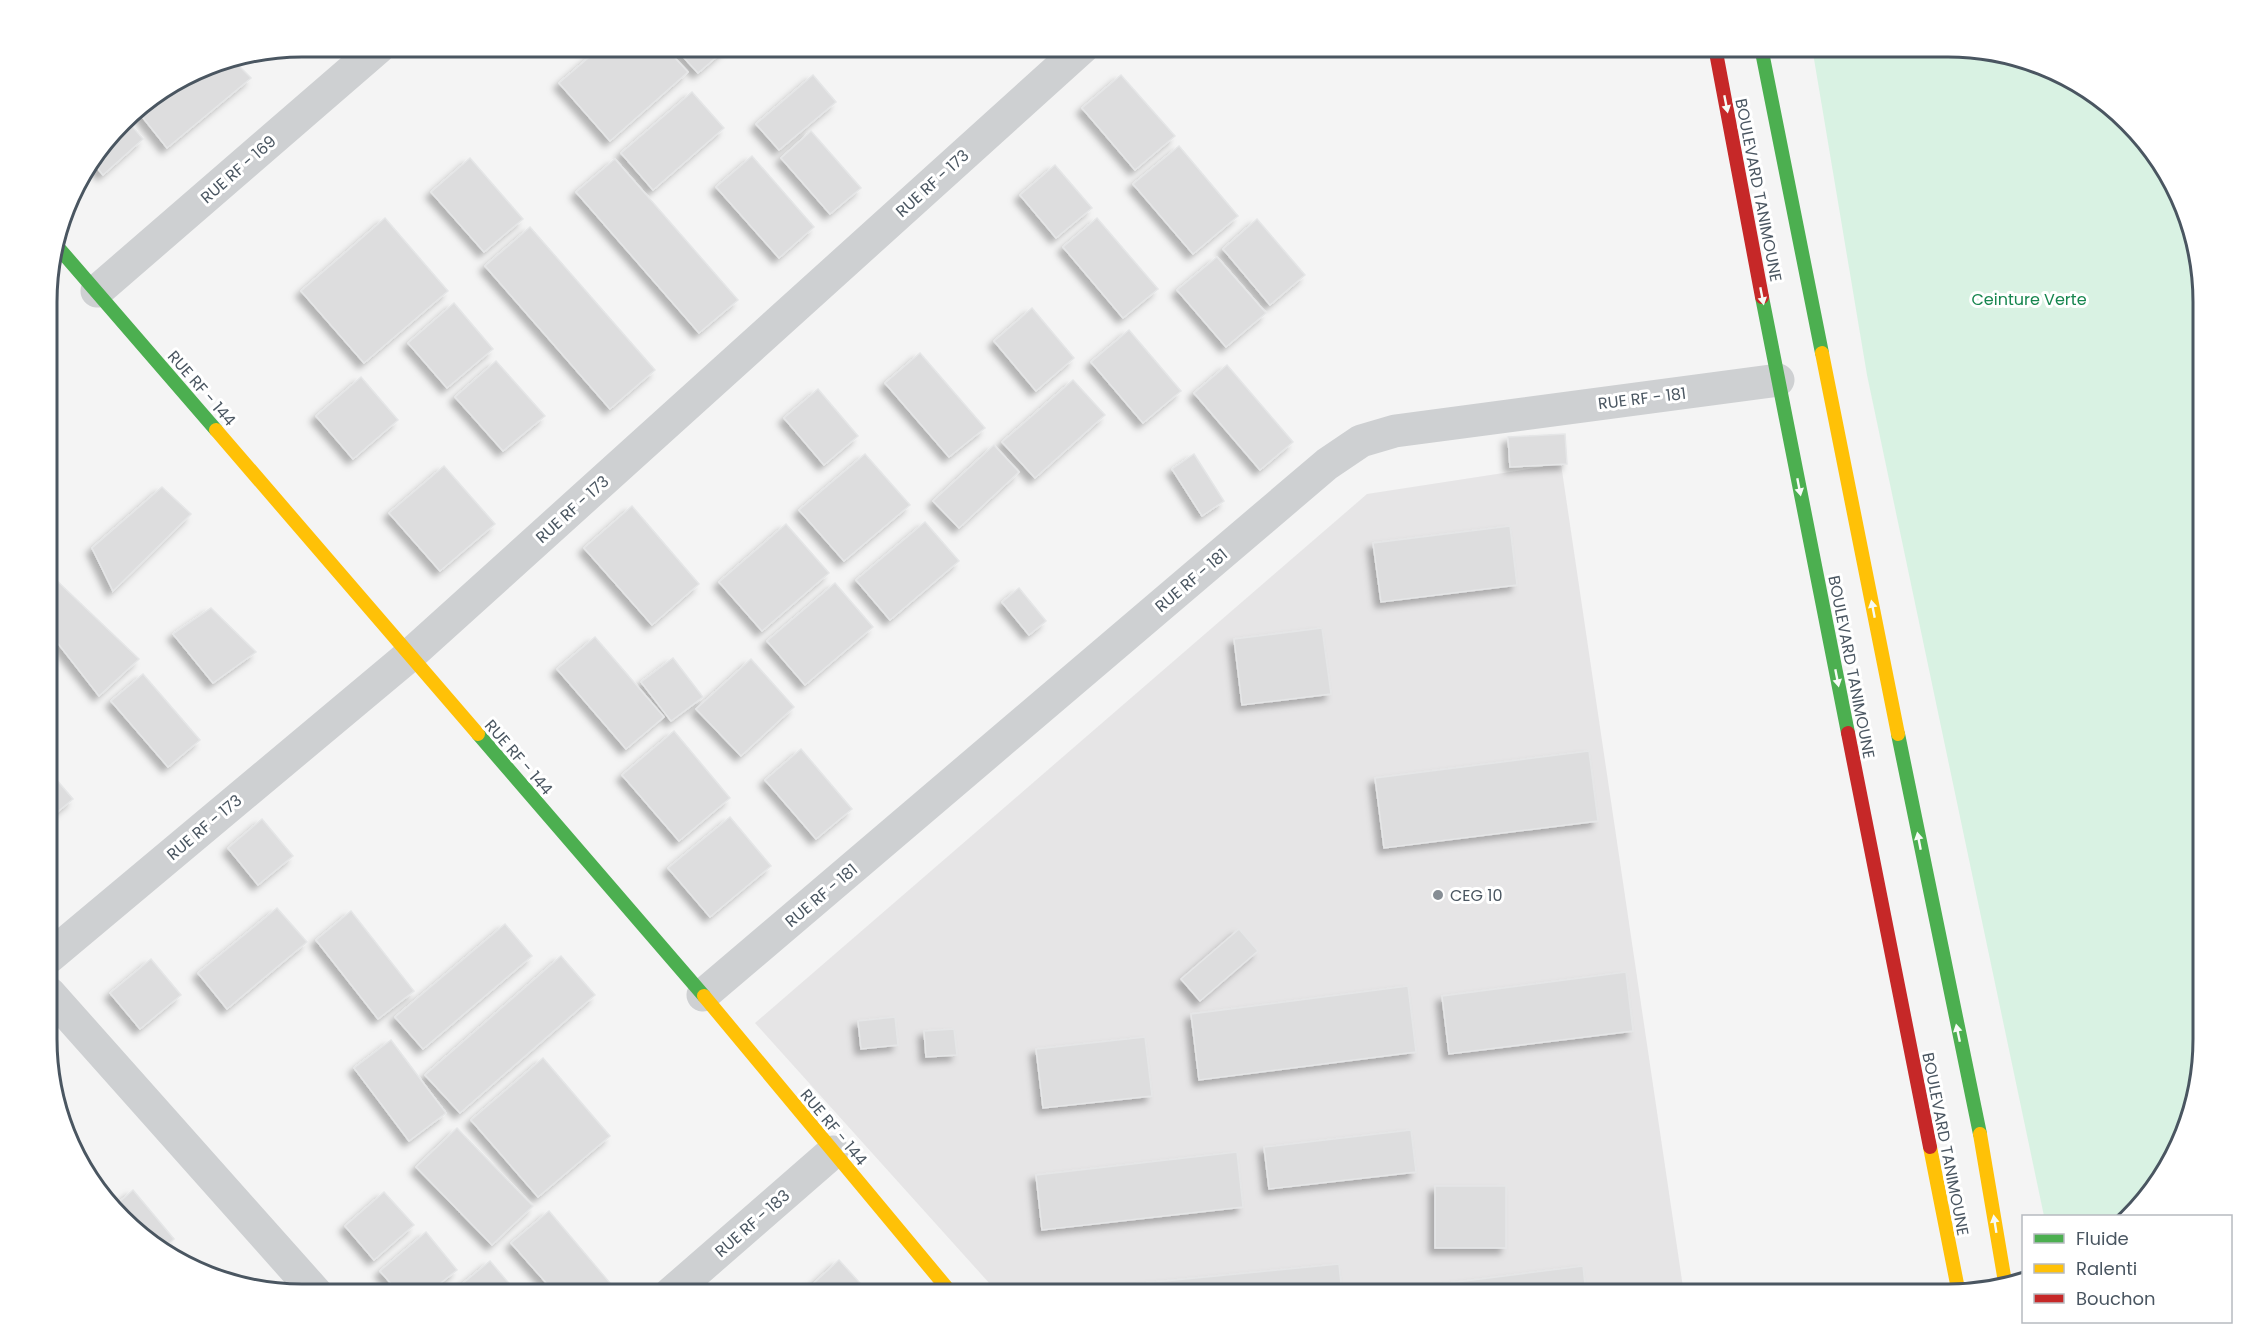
<svg xmlns="http://www.w3.org/2000/svg" width="2250" height="1341" viewBox="0 0 2250 1341" font-family="Poppins,sans-serif">
  <defs>
    <filter id="shadow"><feDropShadow dx="-5.5" dy="5.5" stdDeviation="3" flood-color="#0004"/></filter>
  </defs>
  <rect width="100%" height="100%" fill="#f4f4f4"/>
  <polygon fill="#e6e5e6" points="1561,464 1684,1294 999,1294 755,1023 1367,494"/>
  <polygon fill="#d9f2e3" points="1812,47 1948,47 2014,55 2076,81 2161,161 2190,220 2203,285 2203,1055 2169,1167 2131,1216 2044,1216 1867,375"/>
  <g fill="#ddddde" stroke="#e5e6e7" stroke-width="1.5" filter="url(#shadow)">
    <polygon points="601,47 665,47 688,72 610,141 559,83"/>
    <polygon points="674,47 728,47 698,73"/>
    <polygon points="233,60 251,78 167,148 136,109 205,66"/>
    <polygon points="813,75 836,102 779,150 756,124"/>
    <polygon points="1121,75 1175,136 1135,170 1082,108"/>
    <polygon points="692,92 724,128 653,190 621,153"/>
    <polygon points="126,119 143,139 103,175 93,163"/>
    <polygon points="811,131 861,188 830,214 781,158"/>
    <polygon points="1179,146 1238,216 1193,254 1133,184"/>
    <polygon points="752,156 814,227 779,258 716,187"/>
    <polygon points="470,158 523,219 484,252 431,192"/>
    <polygon points="615,159 738,300 699,333 576,192"/>
    <polygon points="1055,165 1092,208 1056,238 1020,195"/>
    <polygon points="385,218 448,291 364,363 301,291"/>
    <polygon points="1097,218 1158,289 1123,318 1063,247"/>
    <polygon points="1257,219 1305,275 1270,305 1223,249"/>
    <polygon points="530,227 655,370 610,409 485,266"/>
    <polygon points="1217,257 1266,313 1226,347 1177,290"/>
    <polygon points="454,303 493,349 447,388 408,343"/>
    <polygon points="1032,308 1074,358 1036,391 994,341"/>
    <polygon points="1129,330 1181,391 1143,423 1091,362"/>
    <polygon points="920,353 985,428 949,457 885,383"/>
    <polygon points="496,361 545,416 503,451 455,397"/>
    <polygon points="1227,365 1293,442 1260,470 1194,393"/>
    <polygon points="361,377 398,420 353,459 316,416"/>
    <polygon points="1073,380 1105,415 1035,478 1002,442"/>
    <polygon points="818,389 858,436 824,465 784,418"/>
    <polygon points="1565,434 1567,464 1510,467 1508,437"/>
    <polygon points="994,445 1019,472 959,528 933,501"/>
    <polygon points="865,454 910,505 844,561 799,510"/>
    <polygon points="1194,454 1224,501 1202,516 1172,469"/>
    <polygon points="444,466 495,524 440,571 389,513"/>
    <polygon points="162,487 191,514 113,591 92,548"/>
    <polygon points="632,506 699,584 652,625 584,548"/>
    <polygon points="925,522 959,561 890,620 856,580"/>
    <polygon points="786,524 829,573 762,631 719,582"/>
    <polygon points="1510,526 1517,585 1381,602 1373,543"/>
    <polygon points="54,578 139,659 99,696 49,632 49,583"/>
    <polygon points="835,583 873,627 805,685 767,641"/>
    <polygon points="1019,588 1046,621 1029,635 1002,602"/>
    <polygon points="211,608 256,652 213,683 173,634"/>
    <polygon points="1322,628 1331,694 1242,705 1234,639"/>
    <polygon points="595,637 664,717 626,749 557,669"/>
    <polygon points="673,658 703,697 671,721 641,682"/>
    <polygon points="751,659 794,707 741,756 696,709"/>
    <polygon points="143,674 200,740 168,767 111,701"/>
    <polygon points="674,731 730,798 679,841 622,775"/>
    <polygon points="801,749 852,809 816,839 765,780"/>
    <polygon points="1589,751 1598,821 1384,848 1375,778"/>
    <polygon points="49,771 73,799 49,819"/>
    <polygon points="730,817 771,866 710,917 668,868"/>
    <polygon points="262,819 293,856 258,885 228,848"/>
    <polygon points="277,908 307,942 227,1009 198,973"/>
    <polygon points="351,911 414,991 378,1019 316,940"/>
    <polygon points="505,924 532,956 423,1049 395,1017"/>
    <polygon points="1239,929 1258,951 1200,1001 1181,979"/>
    <polygon points="561,956 595,995 460,1113 425,1075"/>
    <polygon points="151,959 181,995 140,1029 110,993"/>
    <polygon points="1626,972 1633,1031 1449,1054 1442,996"/>
    <polygon points="1408,986 1416,1052 1199,1080 1191,1014"/>
    <polygon points="895,1017 898,1045 861,1049 858,1021"/>
    <polygon points="954,1029 957,1055 926,1057 924,1031"/>
    <polygon points="1145,1037 1152,1096 1043,1108 1036,1049"/>
    <polygon points="391,1040 446,1113 409,1141 354,1068"/>
    <polygon points="543,1058 610,1136 538,1197 471,1120"/>
    <polygon points="457,1128 533,1206 492,1245 416,1167"/>
    <polygon points="1411,1130 1416,1172 1269,1189 1264,1147"/>
    <polygon points="1237,1152 1243,1207 1042,1230 1036,1175"/>
    <rect x="1435" y="1186" width="71" height="62"/>
    <polygon points="133,1190 174,1239 163,1249 116,1205"/>
    <polygon points="384,1192 414,1225 374,1260 345,1226"/>
    <polygon points="549,1211 616,1290 610,1294 556,1294 511,1243"/>
    <polygon points="426,1232 457,1270 427,1294 400,1294 380,1271"/>
    <polygon points="839,1260 870,1294 802,1294"/>
    <polygon points="490,1261 518,1294 450,1294"/>
    <polygon points="1339,1264 1342,1294 1125,1294 1124,1285"/>
    <polygon points="1583,1266 1586,1294 1362,1294"/>
  </g>
  <g fill="none" stroke-linecap="round" stroke-linejoin="round">
    <g stroke="#ced0d2" stroke-width="33">
      <polyline points="97,291 379,47"/>
      <polyline points="49,957 410,655 1083,47"/>
      <polyline points="49,993 317,1294"/>
      <polyline points="703,995 1327,464 1361,441 1395,431 1778,380"/>
      <polyline points="670,1294 833,1152"/>
    </g>
    <g stroke="#4caf50" stroke-width="14">
      <polyline points="1761,47 1822,353"/>
      <polyline points="56,245 216,430"/>
      <polyline points="1762,297 1848,733"/>
      <polyline points="478,734 704,996"/>
      <polyline points="1898,734 1980,1134"/>
    </g>
    <g stroke="#ffc107" stroke-width="14">
      <polyline points="1822,353 1898,734"/>
      <polyline points="216,430 478,734"/>
      <polyline points="704,996 952,1294"/>
      <polyline points="1980,1134 2005,1282"/>
      <polyline points="1930,1147 1959,1294"/>
    </g>
    <g stroke="#c62828" stroke-width="14">
      <polyline points="1715,47 1762,297"/>
      <polyline points="1848,733 1930,1147"/>
    </g>
  </g>
  <defs><path id="oneway-solid" d="M-6-.8H1V-3.2L6.5 0L1 3.2V.8H-6Z" transform="scale(1.5)"/></defs>
  <g fill="#f6fbf6">
    <use href="#oneway-solid" transform="translate(1726 104) rotate(79)"/>
    <use href="#oneway-solid" transform="translate(1762 296) rotate(79)"/>
    <use href="#oneway-solid" transform="translate(1799 487) rotate(79)"/>
    <use href="#oneway-solid" transform="translate(1873 609) rotate(-101)"/>
    <use href="#oneway-solid" transform="translate(1837 678) rotate(79)"/>
    <use href="#oneway-solid" transform="translate(1919 841) rotate(-101)"/>
    <use href="#oneway-solid" transform="translate(1958 1033) rotate(-102)"/>
    <use href="#oneway-solid" transform="translate(1995 1224) rotate(-99)"/>
  </g>
  <circle fill="#868d94" stroke="#fff" stroke-width="2" cx="1438" cy="895" r="6"/>
  <g text-anchor="middle" stroke-width="6" stroke-linejoin="round" paint-order="stroke">
    <g font-size="16" fill="#4a5661" stroke="#fff">
      <text transform="translate(238 169) rotate(-41)" y="6">RUE RF - 169</text>
      <text transform="translate(932 183) rotate(-42)" y="6">RUE RF - 173</text>
      <text transform="translate(1759 190) rotate(79)" y="6">BOULEVARD TANIMOUNE</text>
      <text transform="translate(202 388) rotate(49)" y="6">RUE RF - 144</text>
      <text transform="translate(1642 398) rotate(-7)" y="6">RUE RF - 181</text>
      <text transform="translate(572 509) rotate(-42)" y="6">RUE RF - 173</text>
      <text transform="translate(1191 580) rotate(-40)" y="6">RUE RF - 181</text>
      <text transform="translate(1852 667) rotate(79)" y="6">BOULEVARD TANIMOUNE</text>
      <text transform="translate(519 757) rotate(49)" y="6">RUE RF - 144</text>
      <text transform="translate(204 827) rotate(-40)" y="6">RUE RF - 173</text>
      <text transform="translate(821 895) rotate(-40)" y="6">RUE RF - 181</text>
      <text transform="translate(834 1127) rotate(50)" y="6">RUE RF - 144</text>
      <text transform="translate(1946 1144) rotate(79)" y="6">BOULEVARD TANIMOUNE</text>
      <text transform="translate(752 1223) rotate(-41)" y="6">RUE RF - 183</text>
    </g>
    <g font-size="16" fill="#17864f" stroke="#fff">
      <text x="2029" y="305">Ceinture Verte</text>
    </g>
    <g font-size="16" fill="#4a5661" stroke="#fff" text-anchor="start">
      <text x="1450" y="901">CEG 10</text>
    </g>
  </g>
  <path d="M0 0H2250V1341H0ZM302 57H1948A245 245 0 0 1 2193 302V1039A245 245 0 0 1 1948 1284H302A245 245 0 0 1 57 1039V302A245 245 0 0 1 302 57Z" fill="#fff" fill-rule="evenodd"/>
  <path fill="none" stroke="#4a5661" stroke-width="3" d="M302 57H1948A245 245 0 0 1 2193 302V1039A245 245 0 0 1 1948 1284H302A245 245 0 0 1 57 1039V302A245 245 0 0 1 302 57Z"/>
  <rect x="2022" y="1215" width="210" height="108" fill="#ffffff" stroke="#b7bbc0" stroke-width="1.5"/>
  <rect x="2034" y="1234" width="30" height="9" fill="#4caf50" stroke="#b7bbc0" stroke-width="1.5"/>
  <text x="2076" y="1245" font-size="18" fill="#4a5661">Fluide</text>
  <rect x="2034" y="1264" width="30" height="9" fill="#ffc107" stroke="#b7bbc0" stroke-width="1.5"/>
  <text x="2076" y="1275" font-size="18" fill="#4a5661">Ralenti</text>
  <rect x="2034" y="1294" width="30" height="9" fill="#c62828" stroke="#b7bbc0" stroke-width="1.5"/>
  <text x="2076" y="1305" font-size="18" fill="#4a5661">Bouchon</text>
</svg>
